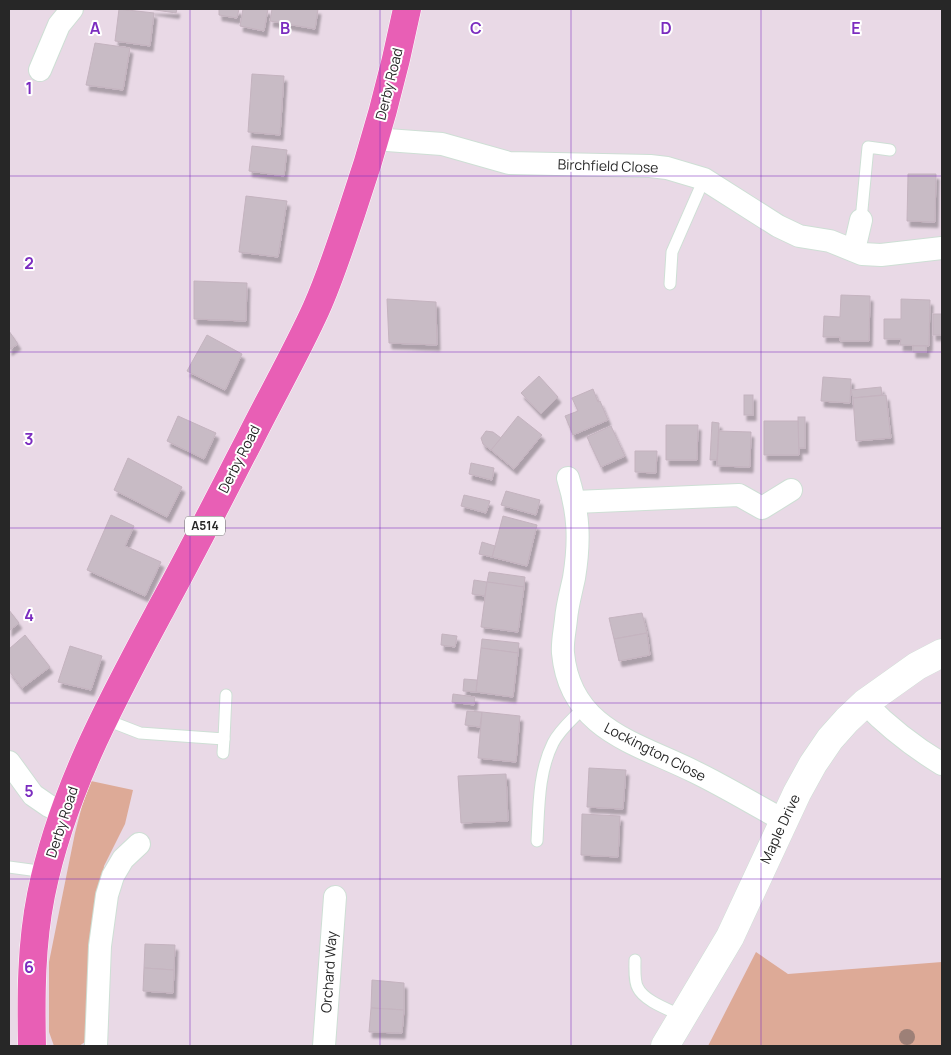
<svg xmlns="http://www.w3.org/2000/svg" width="951" height="1055" viewBox="0 0 951 1055" font-family="Manrope,sans-serif">
  <defs>
    <filter id="shadow"><feDropShadow dx="3" dy="5.5" stdDeviation="1" flood-color="#0004"/></filter>
  </defs>
  <rect width="100%" height="100%" fill="#e9d9e6"/>
  <g fill="#ddaa97">
    <polygon points="91,781 133,790 125,824 104,866 87,996 85,1042 79,1046 54,1046 49,1032 49,962 75,833 82,806"/>
    <polygon points="756,952 788,974 942,962 942,1046 708,1046"/>
  </g>
  <g fill="#c8bbc5" stroke="#c4b3bf" filter="url(#shadow)">
    <polygon points="119,9 154,13 150,46 115,41"/>
    <polygon points="149,9 177,9 176,13"/>
    <polygon points="219,9 239,9 237,18 219,15"/>
    <polygon points="243,9 268,9 264,31 240,26"/>
    <polygon points="272,9 318,9 315,29 270,21"/>
    <polygon points="95,43 130,48 123,90 86,85"/>
    <polygon points="252,74 284,76 280,135 248,132"/>
    <polygon points="252,146 287,150 284,176 249,171"/>
    <polygon points="908,174 936,174 935,222 907,221"/>
    <polygon points="246,196 287,201 278,257 239,252"/>
    <polygon points="194,281 247,283 246,321 194,319"/>
    <polygon points="841,295 870,296 869,341 840,341 840,337 823,337 824,316 840,317"/>
    <polygon points="387,299 436,302 437,345 389,343"/>
    <polygon points="901,299 930,300 929,346 900,345 901,339 884,339 884,319 901,319"/>
    <rect x="933" y="314" width="9" height="21"/>
    <polygon points="9,331 18,344 9,350"/>
    <polygon points="207,335 242,354 225,390 187,371"/>
    <rect x="913" y="346" width="13" height="6"/>
    <polygon points="539,376 558,397 541,414 521,393"/>
    <polygon points="823,377 851,379 850,403 821,401"/>
    <polygon points="881,387 882,395 853,398 851,390"/>
    <polygon points="593,389 598,402 600,401 608,420 573,435 565,416 578,411 572,398"/>
    <rect x="744" y="395" width="9" height="20"/>
    <polygon points="886,395 891,438 856,441 853,398"/>
    <polygon points="178,416 216,433 204,459 167,441"/>
    <polygon points="518,416 542,435 514,469 491,450"/>
    <rect x="798" y="417" width="7" height="31"/>
    <polygon points="764,421 798,421 799,455 764,455"/>
    <polygon points="712,422 719,423 717,460 710,460"/>
    <polygon points="666,425 698,425 697,460 666,460"/>
    <polygon points="611,426 625,456 601,467 587,437"/>
    <polygon points="486,431 493,432 501,438 491,450 483,444 481,438"/>
    <polygon points="719,431 751,432 750,467 717,466"/>
    <polygon points="635,451 657,451 656,473 635,472"/>
    <polygon points="128,458 182,487 167,517 114,490"/>
    <polygon points="471,463 494,468 492,480 469,474"/>
    <polygon points="506,491 540,500 536,515 501,505"/>
    <polygon points="464,495 490,501 486,513 461,506"/>
    <polygon points="111,515 134,526 125,546 161,562 145,596 87,570"/>
    <polygon points="503,516 537,525 527,566 492,557"/>
    <polygon points="482,542 495,546 492,557 479,554"/>
    <polygon points="489,572 525,577 524,587 487,582"/>
    <polygon points="474,580 487,582 485,596 472,594"/>
    <polygon points="487,582 524,587 518,632 481,627"/>
    <polygon points="9,610 19,623 9,631"/>
    <polygon points="642,613 647,633 614,639 609,618"/>
    <polygon points="647,633 650,655 619,661 614,639"/>
    <polygon points="442,634 457,636 455,647 441,645"/>
    <polygon points="25,635 50,667 22,688 9,671 9,649"/>
    <polygon points="482,639 519,643 518,653 481,648"/>
    <polygon points="70,646 102,656 91,690 58,682"/>
    <polygon points="481,648 518,653 513,697 476,692"/>
    <polygon points="464,679 477,680 476,692 463,691"/>
    <polygon points="453,694 475,697 474,705 452,702"/>
    <polygon points="467,711 482,712 480,727 465,725"/>
    <polygon points="482,712 520,716 516,762 478,758"/>
    <polygon points="589,768 626,770 623,809 587,807"/>
    <polygon points="506,774 508,821 461,823 458,776"/>
    <polygon points="582,814 620,816 618,857 581,855"/>
    <polygon points="145,944 175,945 174,970 144,968"/>
    <polygon points="144,968 174,970 173,993 143,991"/>
    <polygon points="372,980 404,983 404,1010 371,1008"/>
    <polygon points="371,1008 404,1010 402,1033 369,1032"/>
  </g>
  <g fill="none" stroke-linecap="round" stroke-linejoin="round">
    <g stroke="#cedfd5" stroke-width="13">
      <g id="service">
        <polyline points="861,220 868,147 890,150"/>
        <polyline points="670,284 672,252 704,179"/>
        <polyline points="104,719 140,733 224,739 226,695"/>
        <polyline points="223,753 224,739"/>
        <path d="M 537,841 C 539,808 538,773 553,743 C 560,729 573,719 583,708"/>
        <polyline points="9,867 46,872"/>
        <path d="M 635,960 C 635,968 634,982 638,988 C 644,1001 670,1010 682,1016"/>
      </g>
    </g>
    <g stroke="#cedfd5" stroke-width="24">
      <g id="minor">
        <polyline points="40,70 59,25 72,9"/>
        <polyline points="375,136 387,140 442,144 509,163 650,166 667,168 704,179 778,226 799,236 830,241 862,254 881,255 942,248"/>
        <polyline points="854,250 861,220"/>
        <path d="M 568,478 C 579,514 580,541 574,578 C 571,592 567,606 566,619 C 565,630 562,642 563,653 C 570,730 637,743 695,772 C 726,787 755,805 785,821"/>
        <polyline points="575,502 739,495 762,508 791,490"/>
        <path d="M 865,703 C 888,727 914,747 942,764"/>
        <polyline points="9,762 33,795 49,806 63,813"/>
        <polyline points="96,1046 100,946 107,895 113,876 123,859 139,844"/>
        <polyline points="324,1046 335,897"/>
      </g>
    </g>
    <g stroke="#cedfd5" stroke-width="29">
      <polyline id="tertiary" points="665,1046 730,937 797,793 813,764 830,739 847,720 865,703 917,666 942,653"/>
    </g>
    <g stroke="#fff" stroke-width="29">
      <path id="primary" d="M 32,1046 C 31,996 31,945 41,895 C 62,791 112,700 162,607 C 192,552 221,495 250,439 C 272,395 296,353 316,309 C 330,278 340,246 351,214 C 374,147 393,78 407,9"/>
    </g>
    <use href="#service" stroke="#fff" stroke-width="11"/>
    <use href="#minor" stroke="#fff" stroke-width="22"/>
    <use href="#tertiary" stroke="#fff" stroke-width="28"/>
    <use href="#primary" stroke="#e85fb5" stroke-width="28"/>
  </g>
  <circle fill="#9d8077" cx="907" cy="1037" r="8"/>
  <path fill="none" stroke="#7b2cbf" stroke-width="1" stroke-opacity="0.55" d="M 190,9 L 190,1046M 380,9 L 380,1046M 571,9 L 571,1046M 761,9 L 761,1046M 9,176 L 942,176M 9,352 L 942,352M 9,528 L 942,528M 9,703 L 942,703M 9,879 L 942,879"/>
  <g text-anchor="middle" stroke-width="4" stroke-linejoin="round" paint-order="stroke">
    <rect fill="#fff" stroke="#686868" stroke-width="1" x="185" y="516.5" width="40" height="19" rx="4"/>
    <g font-size="12" font-weight="bold" fill="#272727">
      <text x="205" y="530">A514</text>
    </g>
    <g font-size="14" fill="#272727" stroke="#fff">
      <text transform="translate(389 84) rotate(-76)" y="5">Derby Road</text>
      <text transform="translate(608 166) rotate(2)" y="5">Birchfield Close</text>
      <text transform="translate(239 459) rotate(-63)" y="5">Derby Road</text>
      <text transform="translate(655 752) rotate(27)" y="5">Lockington Close</text>
      <text transform="translate(62 822) rotate(-72)" y="5">Derby Road</text>
      <text transform="translate(780 829) rotate(-65)" y="5">Maple Drive</text>
      <text transform="translate(329 972) rotate(-86)" y="5">Orchard Way</text>
    </g>
  </g>
  <g font-size="16" text-anchor="middle" font-weight="bold" fill="#7b2cbf" stroke="#fff" stroke-width="4" stroke-linejoin="round" paint-order="stroke">
    <text x="95" y="34">A</text>
    <text x="285" y="34">B</text>
    <text x="476" y="34">C</text>
    <text x="666" y="34">D</text>
    <text x="856" y="34">E</text>
    <text x="29" y="94">1</text>
    <text x="29" y="269">2</text>
    <text x="29" y="445">3</text>
    <text x="29" y="621">4</text>
    <text x="29" y="797">5</text>
    <text x="29" y="973">6</text>
  </g>
  <rect width="951" height="1055" fill="none" stroke="#272727" stroke-width="20"/>
</svg>
